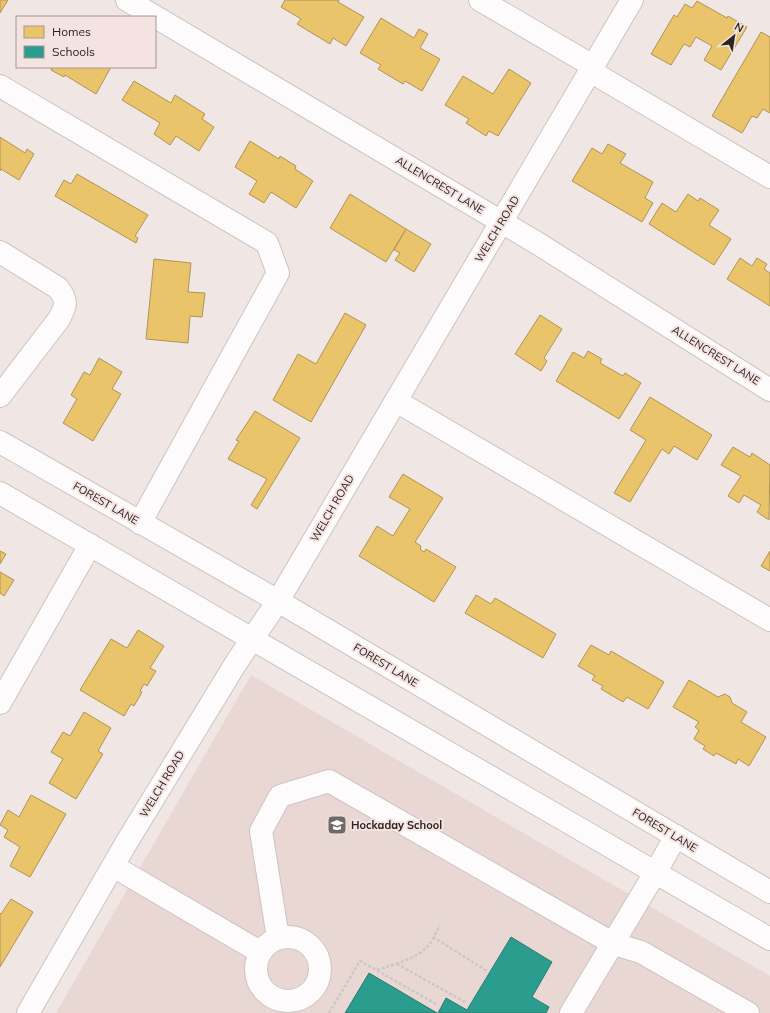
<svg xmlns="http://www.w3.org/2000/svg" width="770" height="1013" viewBox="0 0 770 1013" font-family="Mulish,sans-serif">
  <rect width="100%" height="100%" fill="#f0e6e4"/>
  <polygon fill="#e9d7d4" points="251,675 770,976 770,1013 56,1013"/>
  <g fill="#e9c46a" stroke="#b09455">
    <polygon points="0,0 8,0 0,13"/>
    <polygon points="285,0 339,0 338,2 364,17 346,46 333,38 330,44 297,24 301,19 281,7"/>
    <polygon points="697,1 727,18 728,16 747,27 721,70 704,60 712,46 696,37 690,47 684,44 671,65 651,54 674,15 677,17 685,4 692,8"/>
    <polygon points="381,18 414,38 419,29 428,34 420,48 440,59 422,91 405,81 403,84 378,69 381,65 360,53"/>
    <polygon points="761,32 770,37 770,113 763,109 757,118 752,116 742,133 712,116"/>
    <polygon points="52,67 111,67 96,94 65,75 64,77 51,70"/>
    <polygon points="509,69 531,83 498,136 489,131 486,136 466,123 469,119 445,105 463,76 493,94"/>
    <polygon points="134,81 171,103 175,95 205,114 202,119 214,127 199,151 176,136 170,145 154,134 160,123 122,100"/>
    <polygon points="0,137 25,153 27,149 34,154 19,180 1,169 0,171"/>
    <polygon points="250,141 279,159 280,156 296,166 295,169 313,181 296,208 271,192 264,203 249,194 257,181 235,167"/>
    <polygon points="608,144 626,154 620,163 653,182 645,198 653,203 642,222 572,181 592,148 602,154"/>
    <polygon points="77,174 148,215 135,236 138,238 136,243 55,196 64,180 71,184"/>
    <polygon points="350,194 406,229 386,262 330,228"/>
    <polygon points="688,194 698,201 700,198 719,210 709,225 731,239 714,265 649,224 662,203 676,212"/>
    <polygon points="406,229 431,244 414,272 395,260 400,253 394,250"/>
    <polygon points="740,258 752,266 757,258 767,264 764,269 770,273 770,306 727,279"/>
    <polygon points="154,259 191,263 188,292 205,293 202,317 190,316 188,343 146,339"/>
    <polygon points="345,313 366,325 311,422 273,400 298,354 316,364"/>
    <polygon points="540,315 562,329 544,358 547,361 541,371 515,354"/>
    <polygon points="588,351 602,359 600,363 623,376 625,373 641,383 619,419 556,381 573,352 584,358"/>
    <polygon points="99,358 122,372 112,389 121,394 93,441 63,423 77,399 71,395 84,372 90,375"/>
    <polygon points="650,397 712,435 697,460 674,446 669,454 662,449 630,502 614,493 646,440 630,430"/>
    <polygon points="255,411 300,438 257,509 251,505 267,479 228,459 239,441 236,440"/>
    <polygon points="733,447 750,457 752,453 770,465 769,520 757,512 761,505 744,495 739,503 728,496 741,476 721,465"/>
    <polygon points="403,474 443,498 415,542 421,546 420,549 424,552 426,549 456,567 434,602 359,556 377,526 393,536 410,509 389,497"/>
    <polygon points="0,551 6,554 0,564"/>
    <polygon points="770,551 770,571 761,566"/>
    <polygon points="0,572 14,580 4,596 0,593"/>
    <polygon points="476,595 491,604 495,598 556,634 543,658 465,613"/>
    <polygon points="138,630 164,646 150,668 156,671 147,686 144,684 140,691 142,692 134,706 131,704 124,716 80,690 111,639 127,648"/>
    <polygon points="591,645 609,655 611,651 664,682 648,709 627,697 623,702 601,689 603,686 592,680 595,676 578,666"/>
    <polygon points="689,680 718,697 725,694 730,697 732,703 747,712 741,722 766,737 749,766 738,759 736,764 716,753 714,756 703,749 705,746 694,739 699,730 695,727 699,722 673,707"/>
    <polygon points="84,712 111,728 98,751 103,754 76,799 49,783 63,759 51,752 63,732 70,736"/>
    <polygon points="31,795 66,814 30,877 10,866 20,847 4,837 8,830 0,825 8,810 19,817"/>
    <polygon points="11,899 33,912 0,967 0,913 1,914"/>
  </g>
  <g fill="#2a9d8f" stroke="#2b796f">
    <polygon points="511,937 552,962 532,997 549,1007 546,1013 438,1013 446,998 467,1010"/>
    <polygon points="369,973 437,1013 345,1013"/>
  </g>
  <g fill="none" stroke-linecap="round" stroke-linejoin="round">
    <g stroke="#ccc4c2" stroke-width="24">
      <g id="minor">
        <polyline points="127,0 537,243 770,390"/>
        <polyline points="480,0 593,66"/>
        <polyline points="590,71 770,177"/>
        <polyline points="0,86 267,243 278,273 140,523"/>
        <path d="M 0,252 L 58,288 C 68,301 66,306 59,319 L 0,396"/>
        <polyline points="396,401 770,620"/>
        <polyline points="0,703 90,545"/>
        <polyline points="113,866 260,952"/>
        <circle cx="288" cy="969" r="32"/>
        <polyline points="278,938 261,831 280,796 329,781 614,944 641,952 748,1013"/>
        <polyline points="28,1013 125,845 236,663 278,601 632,0"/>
        <polyline points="571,1013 655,873"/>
      </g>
    </g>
    <g stroke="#ccc4c2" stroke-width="24">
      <g id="major">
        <polyline points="0,442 278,601 770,892"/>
        <polyline points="0,493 770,939"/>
        <polyline points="655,873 676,836"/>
      </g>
    </g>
    <g stroke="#cbc8c7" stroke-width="2.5" stroke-dasharray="3 2" stroke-linecap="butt">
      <polyline points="433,937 487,971"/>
      <polyline points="397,964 467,1003"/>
      <path d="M 377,970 C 394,964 415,960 428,946 C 433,941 436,931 440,925"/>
      <polyline points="329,1013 360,961 438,1005"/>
    </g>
    <use href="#minor" stroke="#fdfbfb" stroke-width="22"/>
    <use href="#major" stroke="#fdfbfb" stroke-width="22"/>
  </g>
  <defs>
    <g id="school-square" transform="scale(1)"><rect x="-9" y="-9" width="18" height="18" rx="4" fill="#716967" stroke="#f4e3e0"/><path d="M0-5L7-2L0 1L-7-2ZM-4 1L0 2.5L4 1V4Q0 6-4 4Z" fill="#fff"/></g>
  </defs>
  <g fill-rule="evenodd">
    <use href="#school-square" x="337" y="825"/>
  </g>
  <g text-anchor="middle" stroke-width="4" stroke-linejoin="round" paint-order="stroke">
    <g font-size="11" fill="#2c2524" stroke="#f4e3e0">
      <text transform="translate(440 185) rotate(31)" y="4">ALLENCREST LANE</text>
      <text transform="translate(497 229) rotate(-59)" y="4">WELCH ROAD</text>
      <text transform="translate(716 355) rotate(32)" y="4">ALLENCREST LANE</text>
      <text transform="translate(106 503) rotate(30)" y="4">FOREST LANE</text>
      <text transform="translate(332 508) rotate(-60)" y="4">WELCH ROAD</text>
      <text transform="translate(386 665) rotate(31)" y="4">FOREST LANE</text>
      <text transform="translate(162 784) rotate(-59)" y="4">WELCH ROAD</text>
      <text transform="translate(665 830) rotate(31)" y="4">FOREST LANE</text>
    </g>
    <g font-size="11" font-weight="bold" fill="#2c2524" stroke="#f4e3e0" text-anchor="start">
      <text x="351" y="829">Hockaday School</text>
    </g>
  </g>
  <rect x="16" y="16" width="140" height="52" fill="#f4e3e0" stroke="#a49795"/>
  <rect x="24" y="26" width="20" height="12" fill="#e9c46a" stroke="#a49795"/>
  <text x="52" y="36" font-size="12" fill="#2c2524">Homes</text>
  <rect x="24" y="46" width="20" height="12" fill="#2a9d8f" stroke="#a49795"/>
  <text x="52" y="56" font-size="12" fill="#2c2524">Schools</text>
  <g transform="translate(734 36) rotate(30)" stroke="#f4e3e0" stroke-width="3" paint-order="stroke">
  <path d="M0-3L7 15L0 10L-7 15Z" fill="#2c2524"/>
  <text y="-6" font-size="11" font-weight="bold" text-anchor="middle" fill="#2c2524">N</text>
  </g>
</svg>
